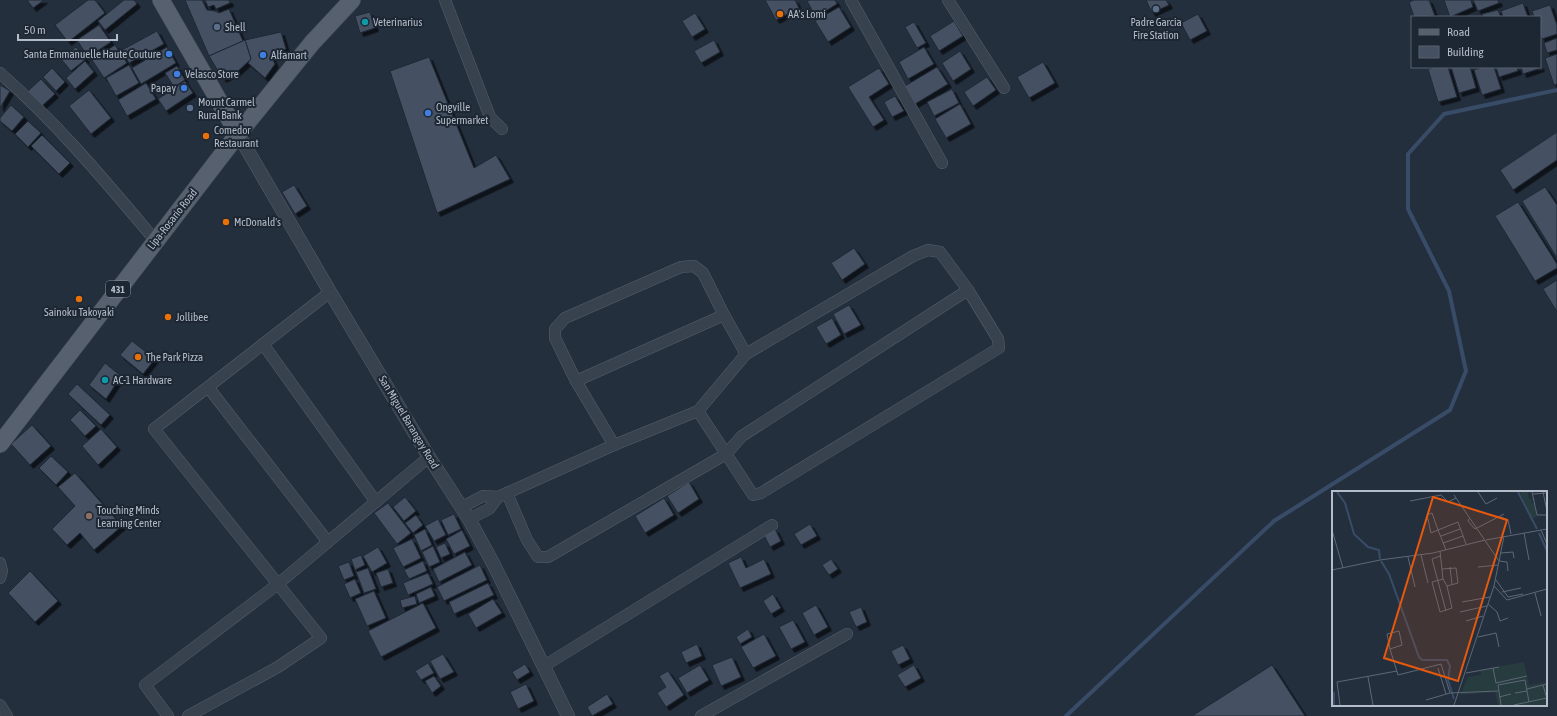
<svg xmlns="http://www.w3.org/2000/svg" width="1557" height="716" viewBox="0 0 1557 716" font-family="'Asap Condensed',sans-serif">
  <defs>
    <filter id="shadow"><feDropShadow dx="3.5" dy="3.5" stdDeviation="0" flood-color="#0009"/></filter>
  </defs>
  <rect width="100%" height="100%" fill="#242f3e"/>
  <g fill="none" stroke-linecap="round" stroke-linejoin="round">
    <polyline stroke="#394c67" stroke-width="4" points="1066,716 1274,521 1450,410 1466,371 1449,291 1408,209 1408,154 1444,114 1557,90"/>
  </g>
  <g fill="#455162" stroke="#1f2835" filter="url(#shadow)">
    <polygon points="27,0 44,0 33,8"/>
    <polygon points="88,0 95,0 105,13 68,42 55,25"/>
    <polygon points="124,0 134,0 137,4 105,30 98,21"/>
    <polygon points="185,0 202,0 207,10 215,11 219,13 229,9 243,41 209,56"/>
    <polygon points="205,0 229,0 230,3 216,9 214,5 208,7"/>
    <polygon points="765,0 795,0 799,8 776,20"/>
    <polygon points="810,0 835,0 837,4 816,17 807,1"/>
    <polygon points="1146,0 1166,0 1169,5 1152,13"/>
    <polygon points="1414,0 1429,0 1435,16 1414,17 1409,2"/>
    <polygon points="1444,0 1471,0 1473,7 1450,17"/>
    <polygon points="1473,0 1498,0 1499,3 1478,11"/>
    <polygon points="1523,3 1528,17 1503,17 1501,11"/>
    <polygon points="1550,5 1557,25 1557,34 1542,39 1540,34 1540,17 1534,17 1532,11"/>
    <polygon points="839,7 851,27 828,42 815,21"/>
    <polygon points="1498,10 1501,17 1483,17 1482,14"/>
    <polygon points="370,12 375,28 360,33 355,16"/>
    <polygon points="695,13 705,29 692,37 682,21"/>
    <polygon points="1198,14 1207,31 1190,40 1181,23"/>
    <polygon points="954,21 963,36 939,51 930,36"/>
    <polygon points="914,22 926,43 917,48 905,27"/>
    <polygon points="99,25 111,42 88,57 77,40"/>
    <polygon points="157,31 164,44 129,63 122,50"/>
    <polygon points="281,32 286,49 279,52 272,58 275,64 265,78 248,63 251,59 245,40"/>
    <polygon points="1557,38 1557,50 1547,53 1544,43"/>
    <polygon points="245,40 251,59 237,72 223,79 209,56"/>
    <polygon points="714,40 720,52 701,63 694,51"/>
    <polygon points="115,45 127,63 104,78 92,60"/>
    <polygon points="76,47 86,59 71,71 61,59"/>
    <polygon points="167,47 176,63 141,84 132,68"/>
    <polygon points="924,47 934,64 908,79 899,62"/>
    <polygon points="960,51 971,69 953,81 942,63"/>
    <polygon points="1557,54 1557,84 1554,85 1545,58"/>
    <polygon points="429,57 474,168 496,155 510,179 437,213 390,71"/>
    <polygon points="85,61 94,72 75,89 66,78"/>
    <polygon points="1043,62 1055,83 1029,98 1017,77"/>
    <polygon points="129,65 139,83 116,96 106,78"/>
    <polygon points="1540,65 1541,68 1523,74 1521,67 1540,67"/>
    <polygon points="177,66 185,80 174,87 165,73"/>
    <polygon points="937,67 948,84 915,104 905,86"/>
    <polygon points="1436,67 1448,67 1457,97 1438,102 1428,69"/>
    <polygon points="1451,67 1470,67 1476,88 1459,93"/>
    <polygon points="1482,67 1494,67 1501,89 1482,95 1474,70"/>
    <polygon points="1496,67 1517,67 1518,71 1499,77"/>
    <polygon points="52,68 65,82 56,91 43,77"/>
    <polygon points="879,68 889,84 869,97 884,120 873,127 848,87"/>
    <polygon points="987,77 996,90 973,106 964,92"/>
    <polygon points="41,79 55,94 42,106 28,91"/>
    <polygon points="185,81 193,93 166,111 158,99"/>
    <polygon points="146,83 156,99 127,116 118,100"/>
    <polygon points="0,85 10,91 0,108"/>
    <polygon points="952,89 959,103 934,116 927,102"/>
    <polygon points="89,90 111,118 91,134 69,106"/>
    <polygon points="895,96 904,111 892,117 884,102"/>
    <polygon points="960,104 971,124 946,138 935,119"/>
    <polygon points="11,105 24,117 12,131 0,121 0,118"/>
    <polygon points="28,121 41,133 28,147 15,134"/>
    <polygon points="1557,132 1557,160 1513,190 1500,170"/>
    <polygon points="42,135 70,163 59,174 31,146"/>
    <polygon points="294,185 307,206 295,214 282,192"/>
    <polygon points="1545,187 1557,205 1557,258 1522,201"/>
    <polygon points="1518,202 1557,264 1557,268 1535,281 1495,216"/>
    <polygon points="854,248 865,264 842,280 831,263"/>
    <polygon points="1557,280 1557,312 1543,289"/>
    <polygon points="849,305 861,325 844,334 833,314"/>
    <polygon points="832,318 841,335 826,344 816,327"/>
    <polygon points="132,341 155,359 143,374 120,355"/>
    <polygon points="105,363 121,376 106,399 89,385"/>
    <polygon points="77,384 110,415 101,425 68,394"/>
    <polygon points="80,410 96,426 85,436 70,420"/>
    <polygon points="32,425 51,446 30,465 11,444"/>
    <polygon points="101,429 117,447 98,465 82,446"/>
    <polygon points="51,456 68,472 56,485 39,468"/>
    <polygon points="75,473 122,526 94,550 80,533 67,545 52,529 75,506 58,487"/>
    <polygon points="689,482 699,499 678,513 667,496"/>
    <polygon points="405,497 416,511 404,521 393,507"/>
    <polygon points="664,498 674,515 645,533 635,516"/>
    <polygon points="388,503 411,533 397,544 374,513"/>
    <polygon points="454,514 461,529 448,535 441,520"/>
    <polygon points="416,515 423,525 413,533 405,523"/>
    <polygon points="438,519 446,535 434,541 425,526"/>
    <polygon points="810,524 817,536 801,545 794,534"/>
    <polygon points="425,529 432,545 421,551 414,535"/>
    <polygon points="775,529 781,541 770,547 764,535"/>
    <polygon points="462,530 470,546 454,554 446,539"/>
    <polygon points="412,539 421,558 403,567 393,548"/>
    <polygon points="445,543 450,554 441,558 436,547"/>
    <polygon points="433,546 440,562 429,567 422,552"/>
    <polygon points="378,547 387,563 372,572 363,556"/>
    <polygon points="465,552 472,565 439,582 433,569"/>
    <polygon points="361,555 365,565 355,570 351,559"/>
    <polygon points="741,557 746,568 764,559 771,574 740,588 728,563"/>
    <polygon points="831,559 838,569 829,575 822,565"/>
    <polygon points="423,561 427,571 409,579 404,570"/>
    <polygon points="349,562 354,576 344,580 338,566"/>
    <polygon points="480,565 487,580 444,601 437,587"/>
    <polygon points="368,568 376,589 364,593 356,572"/>
    <polygon points="388,569 393,583 381,587 376,573"/>
    <polygon points="30,571 58,601 35,622 8,593"/>
    <polygon points="428,573 433,584 408,595 403,583"/>
    <polygon points="355,579 361,593 350,598 344,584"/>
    <polygon points="488,583 494,595 454,614 449,602"/>
    <polygon points="431,587 435,596 419,603 416,594"/>
    <polygon points="374,591 386,618 367,626 355,599"/>
    <polygon points="773,594 781,608 771,614 763,601"/>
    <polygon points="415,596 417,604 402,608 400,600"/>
    <polygon points="493,599 502,613 476,628 468,614"/>
    <polygon points="423,603 436,628 381,657 368,631"/>
    <polygon points="816,605 828,627 814,635 802,613"/>
    <polygon points="861,607 867,622 856,627 849,612"/>
    <polygon points="793,620 805,642 791,649 779,627"/>
    <polygon points="748,629 752,637 740,644 736,637"/>
    <polygon points="764,634 776,656 753,668 741,647"/>
    <polygon points="697,644 702,656 686,663 681,652"/>
    <polygon points="903,645 910,659 898,665 891,651"/>
    <polygon points="443,654 454,672 440,679 430,661"/>
    <polygon points="732,657 741,677 721,686 712,665"/>
    <polygon points="428,663 434,673 421,680 415,671"/>
    <polygon points="525,664 530,672 517,680 512,672"/>
    <polygon points="700,665 709,680 687,693 678,678"/>
    <polygon points="914,665 921,678 905,687 897,675"/>
    <polygon points="1272,665 1305,716 1192,716"/>
    <polygon points="668,671 684,695 666,707 657,693 666,687 659,676"/>
    <polygon points="434,676 441,686 432,693 425,681"/>
    <polygon points="526,684 534,701 518,709 510,692"/>
    <polygon points="607,694 613,704 592,716 587,707"/>
  </g>
  <g fill="none" stroke-linecap="round" stroke-linejoin="round">
    <g stroke="#565f6c" stroke-width="12">
      <g id="minor">
        <polyline points="445,0 490,117 502,129"/>
        <polyline points="851,0 942,163"/>
        <polyline points="948,0 1004,88"/>
        <path d="M 0,73 C 57,123 106,182 155,240"/>
        <polyline points="263,344 376,502"/>
        <polyline points="576,381 724,315"/>
        <polyline points="208,387 328,542"/>
        <polyline points="614,445 576,381 555,338 555,329 565,318 681,267 694,266 703,273 724,315 746,354"/>
        <polyline points="507,493 527,540 538,557 548,557 726,454 742,436 968,290"/>
        <polyline points="462,507 483,496 498,497 507,493 614,445 698,411 746,354 913,256 928,250 940,252 968,290 998,339 999,348 761,493 753,495 698,411"/>
        <polyline points="469,519 489,509 498,497"/>
        <polyline points="0,563 2,571 0,578"/>
        <polyline points="544,666 772,525"/>
        <polyline points="0,705 7,716"/>
        <polyline points="168,716 145,685 278,584 429,457"/>
        <polyline points="188,716 278,667 321,638 154,429 330,292"/>
        <polyline points="701,716 847,634"/>
      </g>
    </g>
    <g stroke="#565f6c" stroke-width="14">
      <polyline id="tertiary" points="238,134 330,292 429,457 469,519 495,567 568,716"/>
    </g>
    <g stroke="#414a57" stroke-width="18">
      <g id="primary">
        <polyline points="161,0 238,134"/>
        <polyline points="0,444 238,134 312,43 352,0"/>
      </g>
    </g>
    <use href="#minor" stroke="#38414e" stroke-width="11"/>
    <use href="#tertiary" stroke="#38414e" stroke-width="13"/>
    <use href="#primary" stroke="#56606e" stroke-width="17"/>
  </g>
  <g fill="#5c6f8a" stroke="#1d2633" stroke-width="1.5">
    <circle cx="1156" cy="9" r="4"/>
    <circle cx="217" cy="27" r="4"/>
    <circle cx="190" cy="108" r="4"/>
  </g>
  <g fill="#e8710a" stroke="#1d2633" stroke-width="1.5">
    <circle cx="780" cy="14" r="4"/>
    <circle cx="206" cy="136" r="4"/>
    <circle cx="226" cy="222" r="4"/>
    <circle cx="79" cy="299" r="4"/>
    <circle cx="168" cy="317" r="4"/>
    <circle cx="138" cy="357" r="4"/>
  </g>
  <g fill="#0f9aa8" stroke="#1d2633" stroke-width="1.5">
    <circle cx="365" cy="22" r="4"/>
    <circle cx="105" cy="380" r="4"/>
  </g>
  <g fill="#3f7fe0" stroke="#1d2633" stroke-width="1.5">
    <circle cx="169" cy="54" r="4"/>
    <circle cx="263" cy="55" r="4"/>
    <circle cx="177" cy="74" r="4"/>
    <circle cx="184" cy="88" r="4"/>
    <circle cx="428" cy="113" r="4"/>
  </g>
  <circle fill="#8d6e63" stroke="#1d2633" stroke-width="1.5" cx="89" cy="516" r="4"/>
  <g text-anchor="middle" stroke-width="4" stroke-linejoin="round" paint-order="stroke">
    <rect fill="#1d2633" stroke="#878f9c" stroke-width="1" x="106" y="281" width="24" height="16" rx="3"/>
    <g font-size="10" font-weight="bold" fill="#b4bcc9">
      <text x="118" y="293">431</text>
    </g>
    <g font-size="11" fill="#b4bcc9" stroke="#1d2633" text-anchor="start">
      <text x="788" y="18">AA's Lomi</text>
      <text x="373" y="26">Veterinarius</text>
      <text x="1156" y="26" text-anchor="middle">Padre Garcia<tspan x="1156" dy="13">Fire Station</tspan></text>
      <text x="225" y="31">Shell</text>
      <text x="161" y="58" text-anchor="end">Santa Emmanuelle Haute Couture</text>
      <text x="271" y="59">Alfamart</text>
      <text x="185" y="78">Velasco Store</text>
      <text x="176" y="92" text-anchor="end">Papay</text>
      <text x="198" y="106">Mount Carmel<tspan x="198" dy="13">Rural Bank</tspan></text>
      <text x="436" y="111">Ongville<tspan x="436" dy="13">Supermarket</tspan></text>
      <text x="214" y="134">Comedor<tspan x="214" dy="13">Restaurant</tspan></text>
      <text x="234" y="226">McDonald's</text>
      <text x="79" y="316" text-anchor="middle">Sainoku Takoyaki</text>
      <text x="176" y="321">Jollibee</text>
      <text x="146" y="361">The Park Pizza</text>
      <text x="113" y="384">AC-1 Hardware</text>
      <text x="97" y="514">Touching Minds<tspan x="97" dy="13">Learning Center</tspan></text>
    </g>
    <g font-size="11" fill="#b4bcc9" stroke="#1d2633">
      <text transform="translate(172 219) rotate(-52)" y="4">Lipa-Rosario Road</text>
      <text transform="translate(409 422) rotate(59)" y="4">San Miguel Barangay Road</text>
    </g>
  </g>
  <g transform="translate(1332 491)">
    <rect width="215" height="215" fill="#242f3e"/>
    <path d="M 188,1 L 196,1 L 197,8 L 201,8 L 199,12 L 202,12 L 205,26 L 200,28 ZM 192,171 L 197,194 L 215,191 L 215,214 L 166,214 L 163,201 L 128,204 L 136,186 L 149,184 L 149,180 L 169,175 Z" fill="#263c3f"/>
    <path fill="none" stroke="#394c67" stroke-width="2" d="M 5,1 L 13,12 L 22,43 L 36,56 L 47,59 L 48,68M 186,1 L 205,38M 207,42 L 215,60M 49,70 L 57,83 L 87,166 L 90,169 L 115,169 L 118,175 L 116,189 L 122,208M 0,201 L 2,202 L 2,214"/>
    <path fill="none" stroke="#5e6776" stroke-width="1" d="M 146,1 L 154,13 L 165,7M 200,1 L 205,24 L 215,24M 211,1 L 215,20M 201,3 L 215,2M 78,10 L 109,4 L 116,11 L 124,7M 169,26 L 176,29 L 179,43M 137,28 L 136,30 L 143,38 L 172,23M 0,39 L 11,77M 209,39 L 215,53M 192,42 L 197,69M 109,45 L 128,38M 154,49 L 215,38M 111,52 L 131,45M 114,59 L 106,39 L 100,22 L 95,24 L 99,42 L 106,39 L 126,31 L 134,53M 108,60 L 111,88 L 115,95 L 120,117 L 108,121 L 100,91 L 111,88M 169,62 L 181,61 L 182,67M 89,64 L 96,92M 108,65 L 100,68 L 114,120M 76,66 L 83,96M 167,70 L 175,71 L 176,80M 167,70 L 172,45M 118,76 L 120,93M 146,76 L 166,74M 110,78 L 124,77 L 126,92 L 115,95M 0,79 L 48,69 L 101,62 L 153,49M 164,89 L 176,106 L 191,103M 162,95 L 175,109 L 215,98M 170,101 L 189,97M 203,102 L 209,125M 130,111 L 158,106M 156,113 L 165,121 L 168,130 L 176,127M 128,121 L 155,115M 134,130 L 151,125M 146,146 L 164,142 L 167,156M 58,158 L 55,143 L 67,140 L 70,154 L 58,158 L 66,184 L 109,173 L 118,202M 106,177 L 114,203M 161,177 L 164,192 L 195,185M 134,182 L 167,176M 36,186 L 41,214M 211,194 L 215,208M 195,198 L 215,193M 183,202 L 195,200M 167,206 L 179,203M 94,209 L 118,202 L 166,200M 8,214 L 5,191 L 65,180M 122,214 L 162,95 L 167,70 L 122,4M 169,214 L 166,194 L 193,189 L 197,211M 182,214 L 215,207"/>
    <path fill="#e8590c" fill-opacity="0.15" stroke="#e8590c" stroke-width="2" d="M 101,6 L 175,29 L 126,190 L 52,167 Z"/>
    <rect width="215" height="215" fill="none" stroke="#b4bcc9" stroke-width="2"/>
  </g>
  <rect x="1411" y="16" width="130" height="52" fill="#1d2633" stroke="#59626f"/>
  <rect x="1419" y="29" width="20" height="6" fill="#56606e" stroke="#59626f"/>
  <text x="1447" y="36" font-size="12" fill="#b4bcc9">Road</text>
  <rect x="1419" y="46" width="20" height="12" fill="#455162" stroke="#59626f"/>
  <text x="1447" y="56" font-size="12" fill="#b4bcc9">Building</text>
  <path d="M18 34v6h99v-6" fill="none" stroke="#b4bcc9" stroke-width="2"/>
  <text x="24" y="34" font-size="12" fill="#b4bcc9" stroke="#1d2633" stroke-width="3" paint-order="stroke">50 m</text>
</svg>
